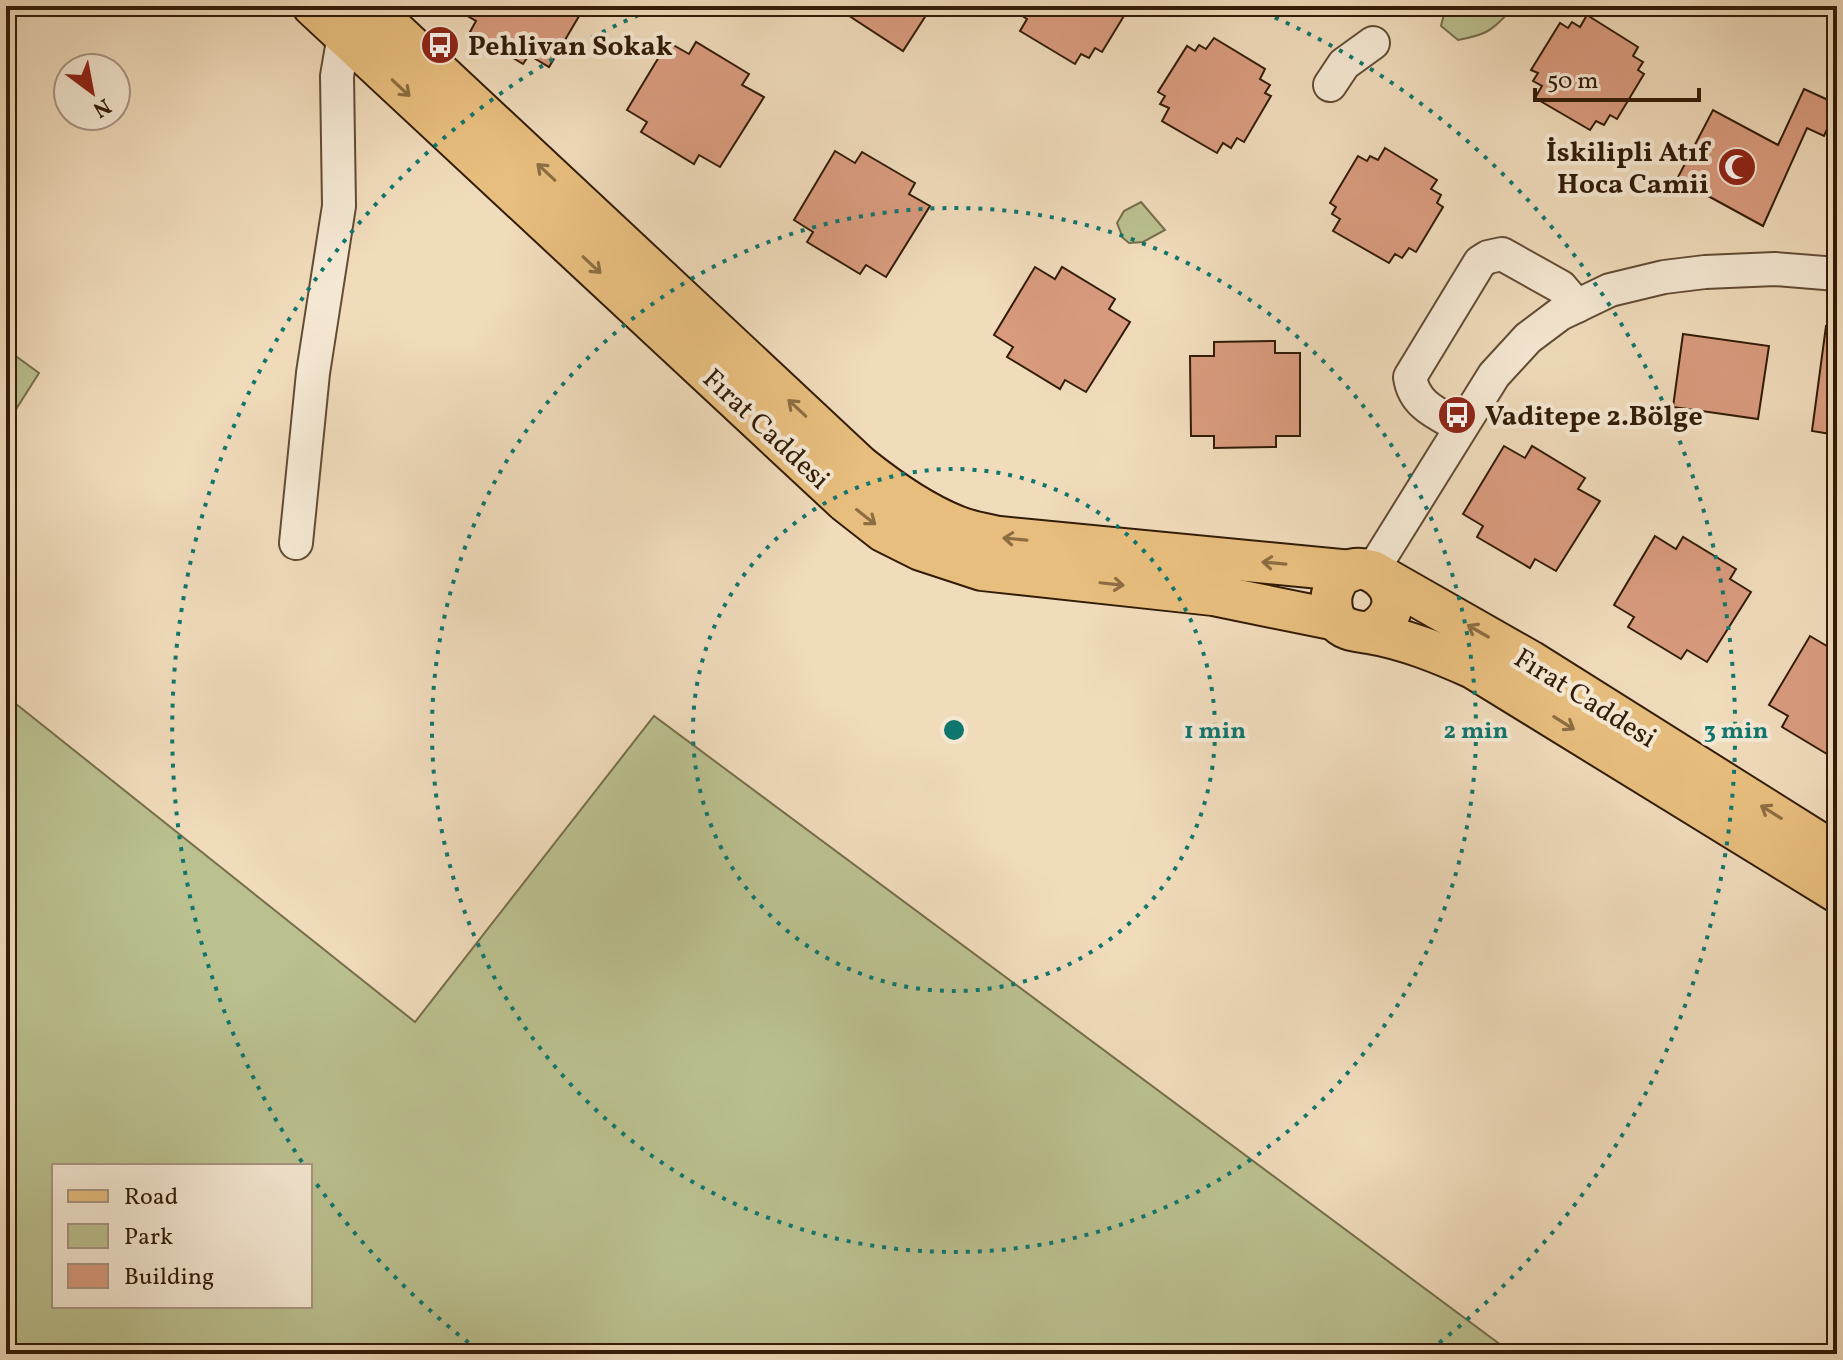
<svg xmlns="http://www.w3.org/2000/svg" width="1843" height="1360" viewBox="0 0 1843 1360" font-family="Vollkorn,serif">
  <rect width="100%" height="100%" fill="#f0dbbb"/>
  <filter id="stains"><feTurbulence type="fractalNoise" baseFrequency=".0025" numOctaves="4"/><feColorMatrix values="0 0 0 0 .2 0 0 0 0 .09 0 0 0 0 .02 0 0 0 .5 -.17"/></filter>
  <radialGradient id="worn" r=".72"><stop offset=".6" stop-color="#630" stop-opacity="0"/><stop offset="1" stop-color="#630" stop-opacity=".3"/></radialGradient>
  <g fill="#bbc08f" stroke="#766e4b" stroke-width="2" fill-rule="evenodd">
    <path d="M 1446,6 L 1508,6 L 1508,13 C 1491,32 1484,35 1458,40 L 1441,26 Z"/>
    <polygon points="1141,202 1165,230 1143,242 1129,243 1123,238 1117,223 1124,211"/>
    <polygon points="6,349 39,373 6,425"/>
    <path d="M 6,696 L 415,1022 L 654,716 L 1513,1354 L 6,1354 ZM 54,1166 L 310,1166 L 310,1306 L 54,1306 Z"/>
  </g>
  <g fill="#d99b7e" stroke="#321c07" stroke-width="2">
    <polygon points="450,6 585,6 549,67 529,55 523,64 470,32 476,21"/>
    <polygon points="834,6 932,6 903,51"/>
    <polygon points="1006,6 1130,6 1102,52 1095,48 1089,58 1081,54 1075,64 1020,31 1027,19"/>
    <polygon points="1587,15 1638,47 1633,56 1643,62 1638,70 1644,74 1617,119 1610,115 1604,125 1596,121 1590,130 1535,98 1542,86 1533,81 1538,73 1531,70 1560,23 1568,28 1572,22 1580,27"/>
    <polygon points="1214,38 1265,69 1260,79 1270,85 1265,93 1271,96 1244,142 1237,138 1231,148 1223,143 1217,153 1162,121 1169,108 1160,104 1165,96 1158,92 1187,46 1195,51 1199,45 1206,49"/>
    <polygon points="668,42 689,54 696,42 749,74 742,85 764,97 720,167 699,155 694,164 641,132 647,122 627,110"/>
    <polygon points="1804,89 1837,104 1837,107 1824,136 1807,128 1763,226 1677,179 1713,110 1778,145"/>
    <polygon points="1385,148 1437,180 1431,189 1441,195 1437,203 1443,207 1416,252 1409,248 1402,258 1395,254 1389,263 1333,231 1340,219 1332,214 1336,207 1330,203 1358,156 1367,161 1370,156 1378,160"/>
    <polygon points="835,151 855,163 862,152 915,183 909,194 930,206 886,277 866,265 860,274 807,242 813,232 794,220"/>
    <polygon points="1035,267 1055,279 1062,267 1115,299 1109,309 1130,322 1086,392 1065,380 1060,389 1007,357 1013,347 994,335"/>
    <polygon points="1826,326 1837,327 1837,435 1812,431"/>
    <polygon points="1683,334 1769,346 1758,419 1673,407"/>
    <polygon points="1275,341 1275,353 1300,353 1300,436 1276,436 1276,447 1214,448 1214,436 1191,436 1190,356 1214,356 1214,342"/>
    <polygon points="1504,446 1525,458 1532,446 1585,478 1578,489 1600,501 1556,571 1535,559 1530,568 1477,537 1483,526 1463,514"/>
    <polygon points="1655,536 1676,549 1683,537 1736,569 1730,579 1751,592 1707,662 1687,650 1681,659 1628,627 1634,617 1614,605"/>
    <polygon points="1810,636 1837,652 1837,760 1782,727 1788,716 1769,705"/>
  </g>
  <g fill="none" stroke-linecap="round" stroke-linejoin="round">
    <g stroke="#624c34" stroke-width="36">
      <g id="minor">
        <polyline points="1330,85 1344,64 1373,43"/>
        <path d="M 1461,427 C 1439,414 1414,406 1410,377 L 1480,262 L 1488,257 L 1502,254 L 1561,287 L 1577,306"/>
        <polyline points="296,543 313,373 339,206 337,76 344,35 353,20"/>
        <polyline points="1372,571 1494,375 1528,338 1560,314 1610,290 1664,277 1705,272 1775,269 1837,274"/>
      </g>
    </g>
    <g stroke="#321c07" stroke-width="44">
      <g id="major">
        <polyline points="313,6 846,502 883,531 921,550 982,570 1213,595 1336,620"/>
        <path d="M 368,6 L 860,466 C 890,490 921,512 956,526 C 970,532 985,534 999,537 L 1351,571"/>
        <polyline points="1372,571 1530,661 1837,854"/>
        <path d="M 1368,633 C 1432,600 1352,535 1333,590 C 1330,599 1331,612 1336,620 C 1344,631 1357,631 1369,633 C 1405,639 1439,653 1473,668 L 1837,892"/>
      </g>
    </g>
    <use href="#minor" stroke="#f5e8d3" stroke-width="32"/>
    <use href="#major" stroke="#e8be7e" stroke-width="40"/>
  </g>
  <defs><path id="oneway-shaft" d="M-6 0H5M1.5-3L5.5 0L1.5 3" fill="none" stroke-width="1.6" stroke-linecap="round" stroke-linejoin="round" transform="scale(2)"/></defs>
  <g stroke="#8d6d42">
    <use href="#oneway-shaft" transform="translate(401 88) rotate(43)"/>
    <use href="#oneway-shaft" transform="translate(546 172) rotate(-137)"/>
    <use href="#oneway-shaft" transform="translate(592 265) rotate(43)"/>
    <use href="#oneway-shaft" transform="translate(797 408) rotate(-137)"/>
    <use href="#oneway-shaft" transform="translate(866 517) rotate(38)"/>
    <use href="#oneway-shaft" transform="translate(1015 539) rotate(-175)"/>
    <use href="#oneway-shaft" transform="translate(1274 563) rotate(-175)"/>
    <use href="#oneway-shaft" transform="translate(1112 584) rotate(6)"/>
    <use href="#oneway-shaft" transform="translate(1478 631) rotate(-150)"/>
    <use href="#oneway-shaft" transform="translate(1564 723) rotate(32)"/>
    <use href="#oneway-shaft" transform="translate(1771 812) rotate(-148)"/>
  </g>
  <g fill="none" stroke="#0f766e" stroke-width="4" stroke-dasharray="4 8">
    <circle cx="954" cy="730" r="261"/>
    <circle cx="954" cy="730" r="522"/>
    <path d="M478 1350A782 782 0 0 1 313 1179M302 1162A782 782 0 0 1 655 8M1253 8A782 782 0 0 1 1430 1350"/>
  </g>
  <defs>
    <g id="bus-disc" transform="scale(2)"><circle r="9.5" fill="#8f2418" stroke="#f5e8d3"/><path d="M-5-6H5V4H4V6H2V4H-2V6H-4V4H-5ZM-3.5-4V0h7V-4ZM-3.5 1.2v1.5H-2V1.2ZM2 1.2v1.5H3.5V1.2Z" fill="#fff"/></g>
    <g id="mosque-disc" transform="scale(2)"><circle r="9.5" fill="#8f2418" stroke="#f5e8d3"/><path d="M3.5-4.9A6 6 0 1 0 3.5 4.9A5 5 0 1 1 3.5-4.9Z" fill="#fff"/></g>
  </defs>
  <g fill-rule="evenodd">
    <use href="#bus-disc" x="440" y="45"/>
    <use href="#mosque-disc" x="1737" y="167"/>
    <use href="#bus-disc" x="1457" y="415"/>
  </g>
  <g text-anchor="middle" stroke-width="8" stroke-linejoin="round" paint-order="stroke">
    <g font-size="28" font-weight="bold" fill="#321c07" stroke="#f5e8d3" text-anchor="start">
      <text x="468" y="55">Pehlivan Sokak</text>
      <text x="1709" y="161" text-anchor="end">İskilipli Atıf<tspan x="1709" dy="32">Hoca Camii</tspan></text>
      <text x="1485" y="425">Vaditepe 2.Bölge</text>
    </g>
    <g font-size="28" fill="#321c07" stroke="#f5e8d3">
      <text transform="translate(767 428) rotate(43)" y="10">Fırat Caddesi</text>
      <text transform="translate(1586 697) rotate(32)" y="10">Fırat Caddesi</text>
    </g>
  </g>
  <circle cx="954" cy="730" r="12" fill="#0f766e" stroke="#f5e8d3" stroke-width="4"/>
  <g font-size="24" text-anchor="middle" font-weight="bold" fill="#0f766e" stroke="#f5e8d3" stroke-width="8" stroke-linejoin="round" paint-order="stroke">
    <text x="1215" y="738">1 min</text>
    <text x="1476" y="738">2 min</text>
    <text x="1736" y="738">3 min</text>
  </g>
  <rect width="1843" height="1360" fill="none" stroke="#f0dbbb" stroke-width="32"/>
  <rect x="8" y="8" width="1827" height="1344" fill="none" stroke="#321c07" stroke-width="4"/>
  <rect x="16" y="16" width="1811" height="1328" fill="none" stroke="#321c07" stroke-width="2"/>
  <rect x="52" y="1164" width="260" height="144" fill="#f5e8d3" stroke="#a79681" stroke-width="2"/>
  <rect x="68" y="1190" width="40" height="12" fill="#e8be7e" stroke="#a79681" stroke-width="2"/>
  <text x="124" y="1204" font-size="24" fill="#321c07">Road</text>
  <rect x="68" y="1224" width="40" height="24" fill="#bbc08f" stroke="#a79681" stroke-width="2"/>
  <text x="124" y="1244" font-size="24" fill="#321c07">Park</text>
  <rect x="68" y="1264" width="40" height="24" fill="#d99b7e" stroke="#a79681" stroke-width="2"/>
  <text x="124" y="1284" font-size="24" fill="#321c07">Building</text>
  <g transform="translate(92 92) rotate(148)"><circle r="38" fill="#f5e8d3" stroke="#a79681" stroke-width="2"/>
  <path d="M0-6L14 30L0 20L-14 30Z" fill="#8f2418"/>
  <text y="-12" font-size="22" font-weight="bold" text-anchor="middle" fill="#321c07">N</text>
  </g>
  <path d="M1535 88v12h164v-12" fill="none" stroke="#321c07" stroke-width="4"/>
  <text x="1547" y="88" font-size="24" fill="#321c07" stroke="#f5e8d3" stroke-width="6" paint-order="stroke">50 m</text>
  <rect width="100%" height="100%" filter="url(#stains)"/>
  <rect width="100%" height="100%" fill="url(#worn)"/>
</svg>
